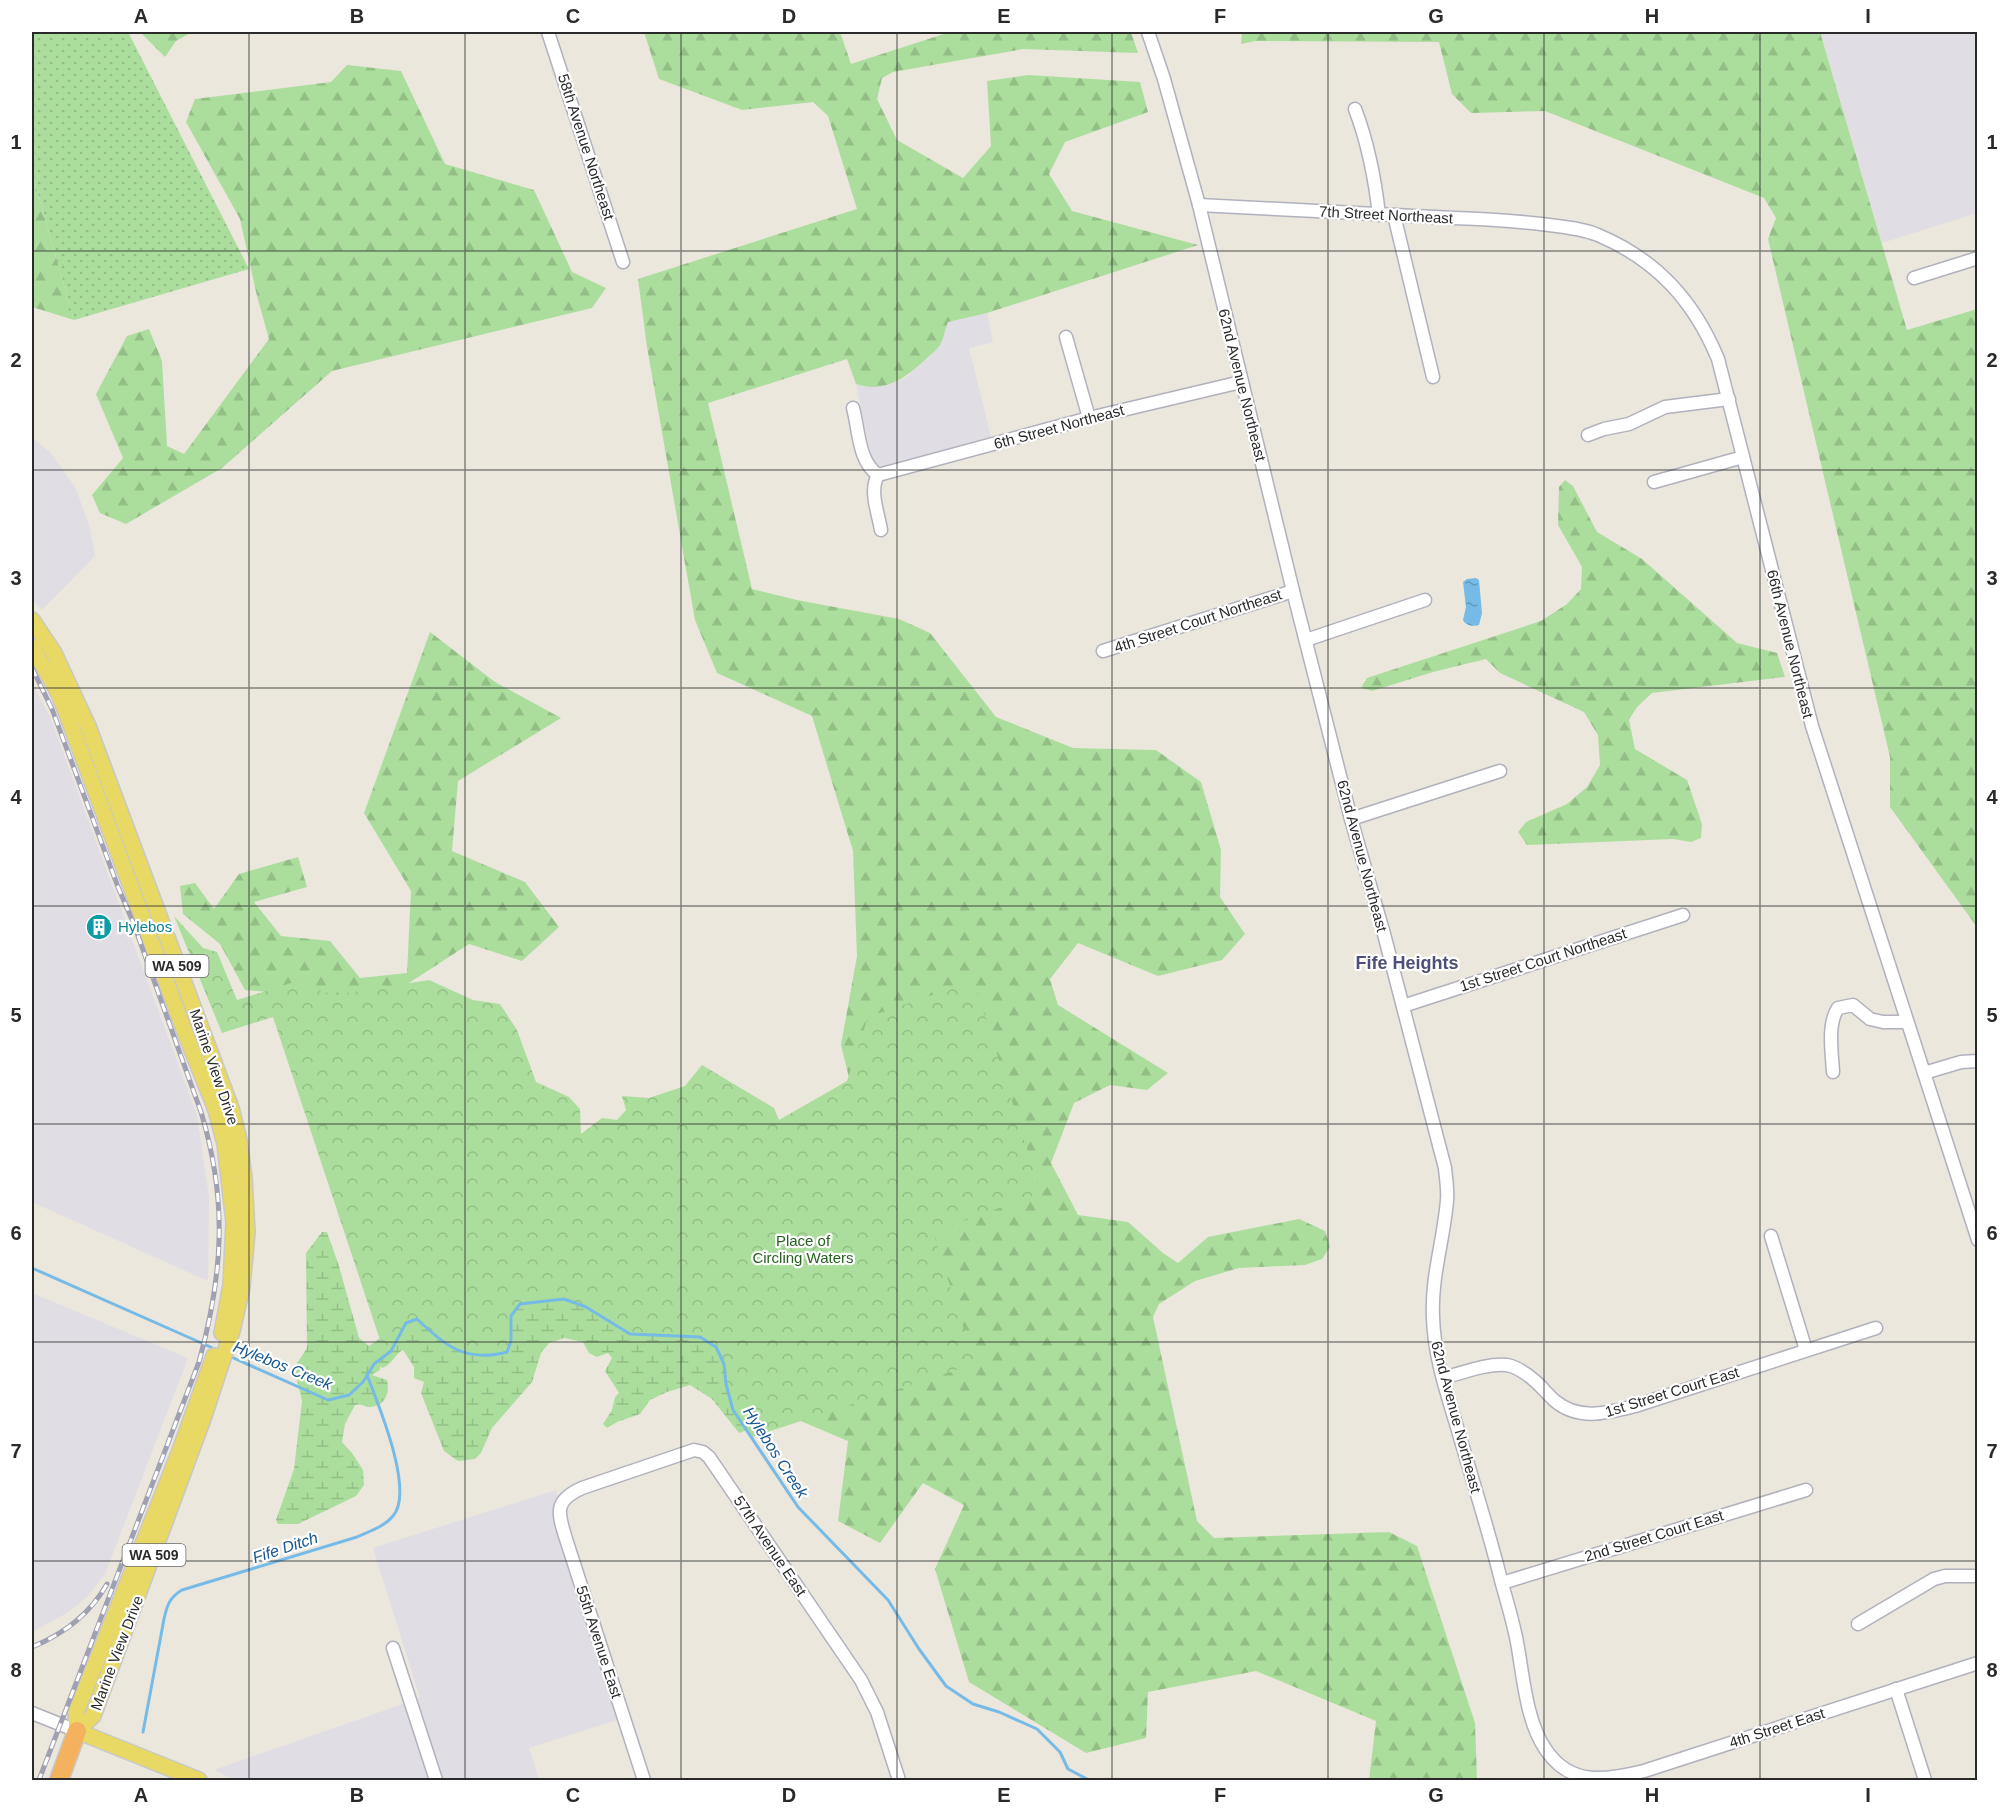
<svg xmlns="http://www.w3.org/2000/svg" width="2009" height="1812" viewBox="0 0 2009 1812" font-family="Helvetica,sans-serif">
  <defs>
    <pattern id="grass-dots" width="8" height="8" patternUnits="userSpaceOnUse" patternTransform="scale(1.5)"><rect width="8" height="8" fill="#abde9c"/><path d="M2 2h.1M6 6h.1" fill="none" stroke="#93bf87" stroke-width="1.8" stroke-linecap="round"/></pattern>
    <pattern id="forest-firs" width="22" height="20" patternUnits="userSpaceOnUse" patternTransform="scale(1.5)"><rect width="22" height="20" fill="#abde9c"/><path d="M5 1l3.5 6h-7zM16 11l3.5 6h-7z" fill="#93bf87"/></pattern>
    <pattern id="wetland-marsh" width="20" height="14" patternUnits="userSpaceOnUse" patternTransform="scale(1.5)"><rect width="20" height="14" fill="#abde9c"/><path d="M1 5h8M5 5V1M11 12h8M15 12V8" fill="none" stroke="#93bf87"/></pattern>
    <pattern id="park-crowns" width="20" height="18" patternUnits="userSpaceOnUse" patternTransform="scale(1.5)"><rect width="20" height="18" fill="#abde9c"/><path d="M2 6a3 3 0 1 1 6 0M12 15a3 3 0 1 1 6 0" fill="none" stroke="#93bf87"/></pattern>
    <pattern id="water-ripples" width="26" height="14" patternUnits="userSpaceOnUse" patternTransform="scale(1.5)"><rect width="26" height="14" fill="#76bbe7"/><path d="M2 4q2-2 4 0t4 0M15 11q2-2 4 0t4 0" fill="none" stroke="#6198bb"/></pattern>
  </defs>
  <rect width="100%" height="100%" fill="#ebe7dd"/>
  <g fill="#e0dde4">
    <polygon points="1820,32 1977,32 1977,43 1975,44 1978,54 1977,213 1882,243"/>
    <polygon points="987,313 993,342 969,348 991,437 884,466 877,465 872,460 856,384 864,387 896,382 907,377 940,345 947,322"/>
    <polygon points="32,438 50,452 75,487 90,528 95,556 42,610 32,599"/>
    <polygon points="32,683 50,717 197,1116 209,1197 208,1281 32,1202"/>
    <polygon points="32,1293 188,1358 105,1574 88,1596 67,1613 32,1632"/>
    <polygon points="556,1490 626,1717 529,1748 539,1780 235,1780 214,1770 420,1698 373,1548"/>
  </g>
  <polygon fill="url(#grass-dots)" points="32,32 128,32 249,269 74,320 32,173"/>
  <g fill="url(#forest-firs)">
    <polygon points="140,32 192,32 176,41 165,57"/>
    <path d="M 644,32 L 840,32 L 851,64 L 950,32 L 1131,32 L 1138,53 L 1023,49 L 893,72 L 882,78 L 877,99 L 897,140 L 963,178 L 991,146 L 987,81 L 1029,75 L 1140,82 L 1148,112 L 1065,142 L 1049,174 L 1072,211 L 1198,245 L 987,313 L 948,322 C 945,329 944,338 940,345 C 937,350 931,354 927,358 C 907,377 885,394 856,384 L 847,359 L 708,403 L 752,589 L 797,600 L 899,619 L 930,633 L 996,717 L 1073,748 L 1156,750 L 1201,782 L 1221,850 L 1220,897 L 1245,934 L 1222,960 L 1158,976 L 1078,943 L 1050,979 L 1058,1005 L 1168,1073 L 1147,1090 L 1110,1085 L 1074,1103 L 1051,1163 L 1078,1215 L 1128,1222 L 1163,1253 L 1178,1263 L 1208,1237 L 1299,1219 L 1325,1231 L 1330,1247 L 1322,1259 L 1305,1265 L 1239,1268 L 1195,1281 L 1159,1304 L 1153,1317 L 1197,1521 L 1214,1538 L 1389,1532 L 1417,1546 L 1475,1723 L 1477,1780 L 1369,1780 L 1376,1721 L 1256,1671 L 1148,1692 L 1146,1738 L 1086,1753 L 969,1682 L 935,1569 L 964,1505 L 923,1483 L 880,1543 L 838,1521 L 848,1441 L 770,1408 L 862,1130 L 841,1045 L 857,956 L 853,851 L 812,716 L 717,673 L 695,620 L 647,347 L 638,279 L 857,209 L 828,116 L 813,102 L 742,110 L 659,79 Z"/>
    <polygon points="1242,32 1820,32 1907,330 1977,309 1977,927 1890,807 1890,757 1768,239 1776,218 1764,198 1545,111 1471,113 1452,94 1439,42 1255,41 1241,44"/>
    <polygon points="347,65 401,71 445,164 534,190 572,272 606,288 592,308 332,371 222,468 126,524 100,513 92,495 123,458 96,394 127,336 149,329 162,361 167,446 184,454 269,339 257,296 240,219 186,122 195,99 331,82"/>
    <polygon points="32,173 74,320 32,307"/>
    <polygon points="1565,480 1573,486 1597,532 1642,559 1737,643 1777,653 1785,677 1652,693 1637,707 1629,720 1635,749 1687,780 1702,824 1701,838 1691,842 1673,839 1527,845 1518,832 1526,822 1567,804 1587,787 1600,765 1598,735 1584,712 1500,673 1486,659 1433,672 1372,691 1361,688 1367,678 1541,621 1567,604 1581,589 1582,567 1558,525 1559,487"/>
    <polygon points="430,632 495,682 561,718 458,781 452,851 525,882 559,927 522,961 469,944 392,994 350,999 245,990 220,944 183,914 180,886 195,883 214,909 239,874 298,857 307,887 254,902 281,936 330,941 360,978 407,973 411,891 364,813"/>
  </g>
  <path fill="url(#wetland-marsh)" d="M 322,1232 L 327,1232 L 339,1266 L 359,1338 L 369,1346 L 386,1334 L 390,1300 L 715,1298 L 751,1429 L 739,1433 L 712,1399 L 690,1385 L 667,1392 L 650,1400 L 640,1414 L 617,1422 L 607,1428 L 603,1424 L 612,1410 L 615,1397 L 619,1393 L 605,1371 L 612,1358 L 608,1353 L 597,1357 L 589,1353 L 583,1342 L 564,1338 L 549,1343 L 541,1353 L 532,1382 L 492,1428 L 481,1453 L 475,1459 L 458,1461 L 444,1451 L 421,1393 L 424,1382 L 414,1378 L 414,1367 L 403,1350 C 395,1354 392,1365 382,1368 L 380,1366 L 380,1370 L 372,1375 L 387,1380 C 390,1392 386,1406 370,1407 C 364,1407 362,1403 355,1405 L 345,1424 L 342,1442 L 352,1453 L 363,1470 L 364,1485 L 356,1496 L 298,1524 L 278,1524 L 276,1520 L 294,1469 L 302,1401 L 294,1368 L 307,1348 L 306,1253 Z"/>
  <path fill="url(#park-crowns)" d="M 174,916 L 203,948 L 217,952 L 237,1000 L 294,982 L 334,995 L 429,980 L 473,1000 L 500,1004 L 517,1030 L 536,1082 L 569,1097 L 580,1109 L 581,1134 L 602,1118 L 617,1120 L 626,1110 L 622,1096 L 649,1098 L 685,1086 L 702,1065 L 774,1108 L 779,1120 L 847,1081 L 868,1017 L 974,981 L 1041,1193 L 933,1232 L 975,1364 L 752,1437 L 733,1410 L 726,1384 L 724,1364 L 716,1347 L 700,1337 L 630,1334 L 586,1307 L 564,1299 L 520,1304 L 511,1316 L 511,1341 L 507,1352 C 462,1364 448,1346 417,1319 L 406,1323 L 391,1351 L 385,1355 L 273,1017 L 222,1033 Z"/>
  <path fill="url(#water-ripples)" d="M 1476,578 L 1479,580 L 1482,613 L 1479,625 C 1473,627 1465,625 1463,620 L 1466,607 L 1463,582 L 1467,579 Z"/>
  <g fill="none" stroke-linecap="round" stroke-linejoin="round">
    <g stroke="#76bbe7" stroke-width="3">
      <polyline points="32,1268 215,1349"/>
      <path d="M 229,1356 L 328,1400 L 349,1395 L 363,1382 L 374,1364 L 391,1351 L 406,1323 L 417,1319 C 445,1346 466,1363 507,1352 L 511,1341 L 511,1316 L 520,1304 L 564,1299 L 586,1307 L 630,1334 L 700,1337 L 716,1347 L 724,1364 L 726,1384 L 733,1410 L 798,1507 L 888,1600 L 919,1649 L 946,1686 L 973,1704 L 999,1712 L 1037,1729 L 1060,1752 L 1068,1769 L 1089,1780"/>
      <path d="M 143,1732 L 164,1619 C 167,1605 170,1597 182,1590 L 357,1537 C 370,1531 384,1527 393,1516 C 415,1491 378,1404 367,1375"/>
    </g>
    <g stroke="#b0b1bd" stroke-width="15">
      <g id="minor">
        <polyline points="548,32 623,262"/>
        <path d="M 1148,32 L 1164,79 L 1199,205 L 1293,591 L 1351,819 L 1384,934 L 1445,1168 C 1446,1179 1448,1190 1447,1200 C 1444,1239 1431,1277 1433,1317 C 1434,1355 1446,1391 1457,1427 C 1472,1479 1489,1531 1502,1584 C 1507,1601 1512,1619 1516,1637 C 1523,1671 1525,1720 1546,1750 C 1571,1787 1607,1780 1644,1771 L 1978,1663"/>
        <path d="M 1355,109 C 1368,143 1375,179 1379,215"/>
        <path d="M 1199,205 C 1284,210 1369,213 1454,218 C 1486,219 1518,221 1549,225 C 1566,227 1583,229 1598,235 C 1657,260 1694,301 1718,359 L 1812,726 L 1978,1240"/>
        <polyline points="1394,215 1433,377"/>
        <polyline points="1914,278 1978,258"/>
        <polyline points="1066,337 1089,418"/>
        <path d="M 853,408 C 859,430 858,461 878,475"/>
        <polyline points="1588,435 1604,429 1629,424 1665,407 1729,399"/>
        <polyline points="878,475 1089,418 1241,382"/>
        <path d="M 878,475 C 869,491 878,512 881,530"/>
        <polyline points="1654,482 1743,457"/>
        <polyline points="1306,640 1425,600"/>
        <polyline points="1103,651 1293,591"/>
        <polyline points="1351,819 1500,771"/>
        <polyline points="1403,1006 1683,915"/>
        <path d="M 1833,1072 C 1832,1053 1827,1024 1838,1008 L 1853,1005 L 1870,1019 L 1883,1022 L 1907,1022"/>
        <polyline points="1924,1073 1961,1062 1978,1061"/>
        <polyline points="1771,1236 1806,1350"/>
        <path d="M 1443,1378 C 1462,1373 1487,1363 1507,1365 C 1517,1367 1527,1374 1535,1381 C 1542,1387 1548,1395 1555,1401 C 1579,1421 1607,1413 1635,1406 L 1876,1328"/>
        <polyline points="1502,1583 1806,1490"/>
        <polyline points="1858,1624 1934,1579 1945,1576 1978,1576"/>
        <polyline points="393,1648 436,1780"/>
        <polyline points="1896,1689 1925,1780"/>
        <polyline points="32,1713 77,1731"/>
        <path d="M 644,1780 L 566,1539 C 558,1513 553,1501 582,1488 L 694,1450 L 703,1452 L 709,1457 L 861,1680 L 877,1712 L 899,1780"/>
      </g>
    </g>
    <g stroke="#c8c8c8" stroke-width="18">
      <g id="major">
        <polyline points="32,620 54,653 88,726 231,1108 239,1140 244,1178 247,1232 242,1287 232,1331 203,1419 93,1716 77,1731"/>
        <polyline points="32,647 57,690 65,709 186,1035 216,1110 225,1144 234,1222 231,1285 222,1333"/>
        <polyline points="77,1731 76,1713 179,1453 214,1356"/>
        <polyline points="77,1731 199,1780"/>
      </g>
    </g>
    <g stroke="#c8c8c8" stroke-width="21">
      <polyline id="highway" points="59,1780 77,1731"/>
    </g>
    <use href="#minor" stroke="#fff" stroke-width="12"/>
    <use href="#major" stroke="#e8d965" stroke-width="15"/>
    <use href="#highway" stroke="#f4b25e" stroke-width="18"/>
    <g stroke="#a0a0b3" stroke-width="5">
      <g id="rail">
        <path d="M 32,668 L 52,709 L 118,887 L 133,922 L 201,1112 C 228,1201 223,1274 199,1362 L 39,1780"/>
        <path d="M 32,1647 C 64,1634 90,1614 107,1584"/>
      </g>
    </g>
    <use href="#rail" stroke="#fff" stroke-width="3" stroke-dasharray="9" stroke-linecap="butt"/>
  </g>
  <path fill="none" stroke="#2a2a2a" stroke-width="1.5" stroke-opacity="0.55" d="M 249,32 L 249,1780M 465,32 L 465,1780M 681,32 L 681,1780M 897,32 L 897,1780M 1112,32 L 1112,1780M 1328,32 L 1328,1780M 1544,32 L 1544,1780M 1760,32 L 1760,1780M 32,251 L 1978,251M 32,470 L 1978,470M 32,688 L 1978,688M 32,906 L 1978,906M 32,1124 L 1978,1124M 32,1342 L 1978,1342M 32,1561 L 1978,1561"/>
  <defs>
    <g id="building-disc" transform="scale(1.35)"><circle r="9.5" fill="#0f9aa8" stroke="#fff"/><path d="M-4-6H4V6H1V3H-1V6H-4ZM-2.5-4.3h1.7v1.8h-1.7ZM.8-4.3h1.7v1.8H.8ZM-2.5-1h1.7V.8h-1.7ZM.8-1h1.7V.8H.8Z" fill="#fff"/></g>
  </defs>
  <g fill-rule="evenodd">
    <use href="#building-disc" x="99" y="927"/>
  </g>
  <g text-anchor="middle" stroke-width="4.5" stroke-linejoin="round" paint-order="stroke">
    <g fill="#fff" stroke="#6a6a6a" stroke-width="1.5">
      <rect x="145.5" y="955" width="63" height="22" rx="4.5"/>
      <rect x="122.5" y="1544" width="63" height="22" rx="4.5"/>
    </g>
    <g font-size="14" font-weight="bold" fill="#2a2a2a">
      <text x="177" y="971">WA 509</text>
      <text x="154" y="1560">WA 509</text>
    </g>
    <g font-size="15" fill="#2a2a2a" stroke="#fff">
      <text transform="translate(586 147) rotate(72)" y="5">58th Avenue Northeast</text>
      <text transform="translate(1386 215) rotate(3)" y="5">7th Street Northeast</text>
      <text transform="translate(1242 385) rotate(76)" y="5">62nd Avenue Northeast</text>
      <text transform="translate(1059 427) rotate(-15)" y="5">6th Street Northeast</text>
      <text transform="translate(1198 621) rotate(-18)" y="5">4th Street Court Northeast</text>
      <text transform="translate(1790 644) rotate(76)" y="5">66th Avenue Northeast</text>
      <text transform="translate(1362 856) rotate(75)" y="5">62nd Avenue Northeast</text>
      <text transform="translate(1543 960) rotate(-18)" y="5">1st Street Court Northeast</text>
      <text transform="translate(214 1067) rotate(71)" y="5">Marine View Drive</text>
      <text transform="translate(1672 1392) rotate(-17)" y="5">1st Street Court East</text>
      <text transform="translate(1456 1417) rotate(75)" y="5">62nd Avenue Northeast</text>
      <text transform="translate(1654 1536) rotate(-17)" y="5">2nd Street Court East</text>
      <text transform="translate(770 1546) rotate(56)" y="5">57th Avenue East</text>
      <text transform="translate(599 1642) rotate(72)" y="5">55th Avenue East</text>
      <text transform="translate(117 1653) rotate(-69)" y="5">Marine View Drive</text>
      <text transform="translate(1777 1728) rotate(-18)" y="5">4th Street East</text>
    </g>
    <g font-size="15" fill="#0d838f" stroke="#fff" text-anchor="start">
      <text x="118" y="932">Hylebos</text>
    </g>
    <g font-size="15" fill="#24621e" stroke="#fff">
      <text x="803" y="1246">Place of<tspan x="803" dy="17">Circling Waters</tspan></text>
    </g>
    <g font-size="16" font-style="italic" fill="#165892" stroke="#fff">
      <text transform="translate(283 1365) rotate(22)" y="6">Hylebos Creek</text>
      <text transform="translate(776 1452) rotate(57)" y="6">Hylebos Creek</text>
      <text transform="translate(285 1547) rotate(-18)" y="6">Fife Ditch</text>
    </g>
    <g font-size="18" font-weight="bold" fill="#4d4f78" stroke="#fff">
      <text x="1407" y="969">Fife Heights</text>
    </g>
  </g>
  <rect width="2009" height="1812" fill="none" stroke="#ffffff" stroke-width="66"/>
  <rect x="33" y="33" width="1943" height="1746" fill="none" stroke="#2a2a2a" stroke-width="2"/>
  <g font-size="20" text-anchor="middle" font-weight="bold" fill="#2a2a2a">
    <text x="141" y="23">A</text>
    <text x="357" y="23">B</text>
    <text x="573" y="23">C</text>
    <text x="789" y="23">D</text>
    <text x="1004" y="23">E</text>
    <text x="1220" y="23">F</text>
    <text x="1436" y="23">G</text>
    <text x="1652" y="23">H</text>
    <text x="1868" y="23">I</text>
    <text x="16" y="149">1</text>
    <text x="1992" y="149">1</text>
    <text x="16" y="367">2</text>
    <text x="1992" y="367">2</text>
    <text x="16" y="585">3</text>
    <text x="1992" y="585">3</text>
    <text x="16" y="804">4</text>
    <text x="1992" y="804">4</text>
    <text x="16" y="1022">5</text>
    <text x="1992" y="1022">5</text>
    <text x="16" y="1240">6</text>
    <text x="1992" y="1240">6</text>
    <text x="16" y="1458">7</text>
    <text x="1992" y="1458">7</text>
    <text x="16" y="1677">8</text>
    <text x="1992" y="1677">8</text>
    <text x="141" y="1802">A</text>
    <text x="357" y="1802">B</text>
    <text x="573" y="1802">C</text>
    <text x="789" y="1802">D</text>
    <text x="1004" y="1802">E</text>
    <text x="1220" y="1802">F</text>
    <text x="1436" y="1802">G</text>
    <text x="1652" y="1802">H</text>
    <text x="1868" y="1802">I</text>
  </g>
</svg>
